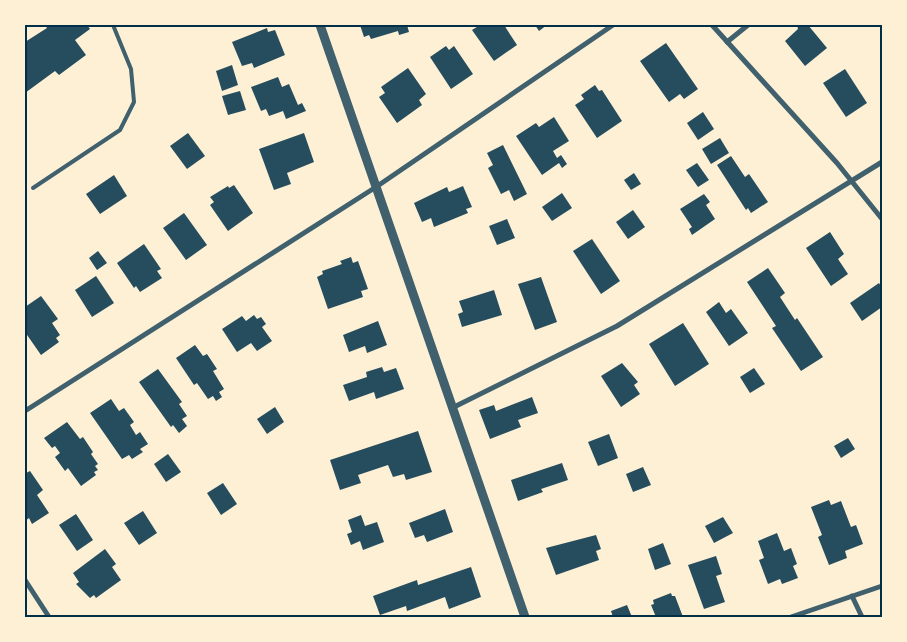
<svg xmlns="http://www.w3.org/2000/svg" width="907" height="642" viewBox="0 0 907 642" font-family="Mulish,sans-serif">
  <rect width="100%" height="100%" fill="#fdf0d5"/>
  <g fill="#264d5e">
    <polygon points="45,25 87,25 90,29 75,40 86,55 59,75 55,71 25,93 25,42 47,28"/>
    <polygon points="360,25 407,25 409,32 399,35 398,31 371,39 369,35 364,37"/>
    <polygon points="480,25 504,25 517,45 494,61 472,30"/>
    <polygon points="535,25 547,25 539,31"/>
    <polygon points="797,25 808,25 827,48 805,66 785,41 798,29"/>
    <polygon points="267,28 268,32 275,30 285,55 254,68 252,63 242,66 232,42"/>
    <polygon points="666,43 698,89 684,99 680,94 669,102 640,61"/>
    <polygon points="446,46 449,50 454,46 473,74 451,89 430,57"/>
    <polygon points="232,65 238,85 222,91 216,71"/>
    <polygon points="408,68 426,94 419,100 422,105 397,123 379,97 385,93 381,87"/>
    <polygon points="845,69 867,103 846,117 823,83"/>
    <polygon points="278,77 282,87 289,84 298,105 302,103 306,111 286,119 283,111 269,116 266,109 261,111 251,87"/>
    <polygon points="595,85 599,91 602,90 622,121 597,138 575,105 584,99 581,95"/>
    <polygon points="240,91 246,110 228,115 222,96"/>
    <polygon points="703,112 714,129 698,140 687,123"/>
    <polygon points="554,117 569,141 553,151 557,158 561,155 567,164 562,168 559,163 542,175 516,136 536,123 539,127"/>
    <polygon points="188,133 205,156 187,169 170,146"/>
    <polygon points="304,133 314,162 287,173 291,184 274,190 259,149"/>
    <polygon points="720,138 729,153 711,164 702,149"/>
    <polygon points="503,145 527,194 514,201 509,190 501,194 488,168 493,165 487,153"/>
    <polygon points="731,156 745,177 749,174 768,202 751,213 748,208 746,210 717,165"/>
    <polygon points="697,163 709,180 698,187 686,170"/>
    <polygon points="634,173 641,184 631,190 624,180"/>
    <polygon points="114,175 127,196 100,214 86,194"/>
    <polygon points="234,185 253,213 228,231 210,205 214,202 210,197 228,186 229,188"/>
    <polygon points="463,186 472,207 466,209 468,213 434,227 431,218 422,222 414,203 447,187 449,192"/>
    <polygon points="562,193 572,208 552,221 542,207"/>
    <polygon points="704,194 710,202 706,205 715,219 692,235 689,229 692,227 680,209"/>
    <polygon points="633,210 645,227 628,239 616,222"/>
    <polygon points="184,213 207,245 186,260 163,228"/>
    <polygon points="507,219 515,238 497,245 489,226"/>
    <polygon points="830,232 844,254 838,259 848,274 831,286 806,248"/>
    <polygon points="592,239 620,281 601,294 573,251"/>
    <polygon points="144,244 161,269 157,271 162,278 140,292 136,286 134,288 117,263"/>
    <polygon points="98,251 107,263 97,270 89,258"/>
    <polygon points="351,257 353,263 358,261 368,289 361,291 363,297 328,309 317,277 323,274 322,271 342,264 340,261"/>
    <polygon points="768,268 785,293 780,297 795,320 797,318 823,357 801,371 772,328 776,326 747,282"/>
    <polygon points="96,276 114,303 92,317 75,290"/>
    <polygon points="541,277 557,322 535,330 518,284"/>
    <polygon points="879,283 882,288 882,307 862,321 850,303"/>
    <polygon points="494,290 502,315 462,327 458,314 463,312 459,301"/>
    <polygon points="41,296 58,319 52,323 60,335 56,338 59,342 41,355 25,332 25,307"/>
    <polygon points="719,302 726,313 731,309 748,333 729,346 706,312"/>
    <polygon points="254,315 257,319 261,317 266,324 262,327 272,341 257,351 251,343 237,352 222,329 242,316 246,321"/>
    <polygon points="378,321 387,345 367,353 365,346 349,352 343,335"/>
    <polygon points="683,323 709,364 675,386 649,344"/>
    <polygon points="195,345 203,356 207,354 217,369 213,371 224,389 219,392 222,397 216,401 213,396 208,399 197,383 194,385 176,358"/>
    <polygon points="622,363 638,382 634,385 640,394 621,407 601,376"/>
    <polygon points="382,367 384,372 396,368 404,389 376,399 374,392 349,401 343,385 367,377 366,372"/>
    <polygon points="754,368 765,384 750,393 740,377"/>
    <polygon points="158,369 182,402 179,404 187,416 182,419 187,426 179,433 173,425 171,427 139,382"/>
    <polygon points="532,397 538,413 518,420 521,427 490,439 479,410 494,405 496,411"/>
    <polygon points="111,399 119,411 124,408 134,422 130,425 136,435 140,432 148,444 140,449 143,452 132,459 129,455 122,459 90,413"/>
    <polygon points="275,407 284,422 267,434 257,419"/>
    <polygon points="67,422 80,439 83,437 93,452 91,454 98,464 95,466 98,470 94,472 96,475 81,486 68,468 65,471 55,457 60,453 55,446 52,448 44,438"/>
    <polygon points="418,431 432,472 406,480 404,474 393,477 388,465 358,475 361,483 340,490 330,460"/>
    <polygon points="609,434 618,458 598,466 588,442"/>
    <polygon points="848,438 855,449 841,458 834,446"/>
    <polygon points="168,454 181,472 166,482 154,464"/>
    <polygon points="562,463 568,480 541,489 543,492 518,501 511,480"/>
    <polygon points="643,467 651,485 633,492 626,474"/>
    <polygon points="25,471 26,473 30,471 43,490 37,495 49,513 32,524 29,518 25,521"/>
    <polygon points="223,483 237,504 221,515 207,493"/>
    <polygon points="829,500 831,505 841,501 851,527 856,525 863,544 845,551 847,558 829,565 818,537 822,535 811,507"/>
    <polygon points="445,509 453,532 427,542 424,535 415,538 409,523"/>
    <polygon points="143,511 157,533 139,545 124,523"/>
    <polygon points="76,514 93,540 77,551 59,525"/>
    <polygon points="361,515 365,526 377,522 384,542 363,550 360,541 351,545 347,534 352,532 348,520"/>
    <polygon points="723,517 733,533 714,543 705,526"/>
    <polygon points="777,533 784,551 791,548 797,564 793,566 798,578 782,584 780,579 768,584 759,560 764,558 758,541"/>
    <polygon points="596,535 601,549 596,551 599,560 556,575 546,548"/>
    <polygon points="663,543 671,564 655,570 648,549"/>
    <polygon points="105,549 116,564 112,567 121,580 96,598 94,595 90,598 76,584 79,582 73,573"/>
    <polygon points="716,556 722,574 716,576 725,602 704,609 688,565"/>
    <polygon points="471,567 481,597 449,609 445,597 407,611 406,606 380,615 373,596 417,580 418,585"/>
    <polygon points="671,593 672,596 675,596 683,617 656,617 651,605 654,604 653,600"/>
    <polygon points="627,605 632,617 613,617 611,611"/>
  </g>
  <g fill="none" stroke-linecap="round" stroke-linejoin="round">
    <polyline stroke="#3f606c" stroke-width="4" points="33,188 120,130 134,102 131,69 113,25"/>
    <g stroke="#3f606c" stroke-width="5">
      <polyline points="712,25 837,163 882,219"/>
      <polyline points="727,42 748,25"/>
      <polyline points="452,408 617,326 882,162"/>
      <polyline points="25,411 376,187 613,25"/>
      <polyline points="25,580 49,617"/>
      <polyline points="852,596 862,617"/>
      <polyline points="791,617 882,586"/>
    </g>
    <polyline stroke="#3f606c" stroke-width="9" points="320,25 525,617"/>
  </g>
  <rect width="907" height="642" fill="none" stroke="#fdf0d5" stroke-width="52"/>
  <rect x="26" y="26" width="855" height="590" fill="none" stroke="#003049" stroke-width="2"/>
</svg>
